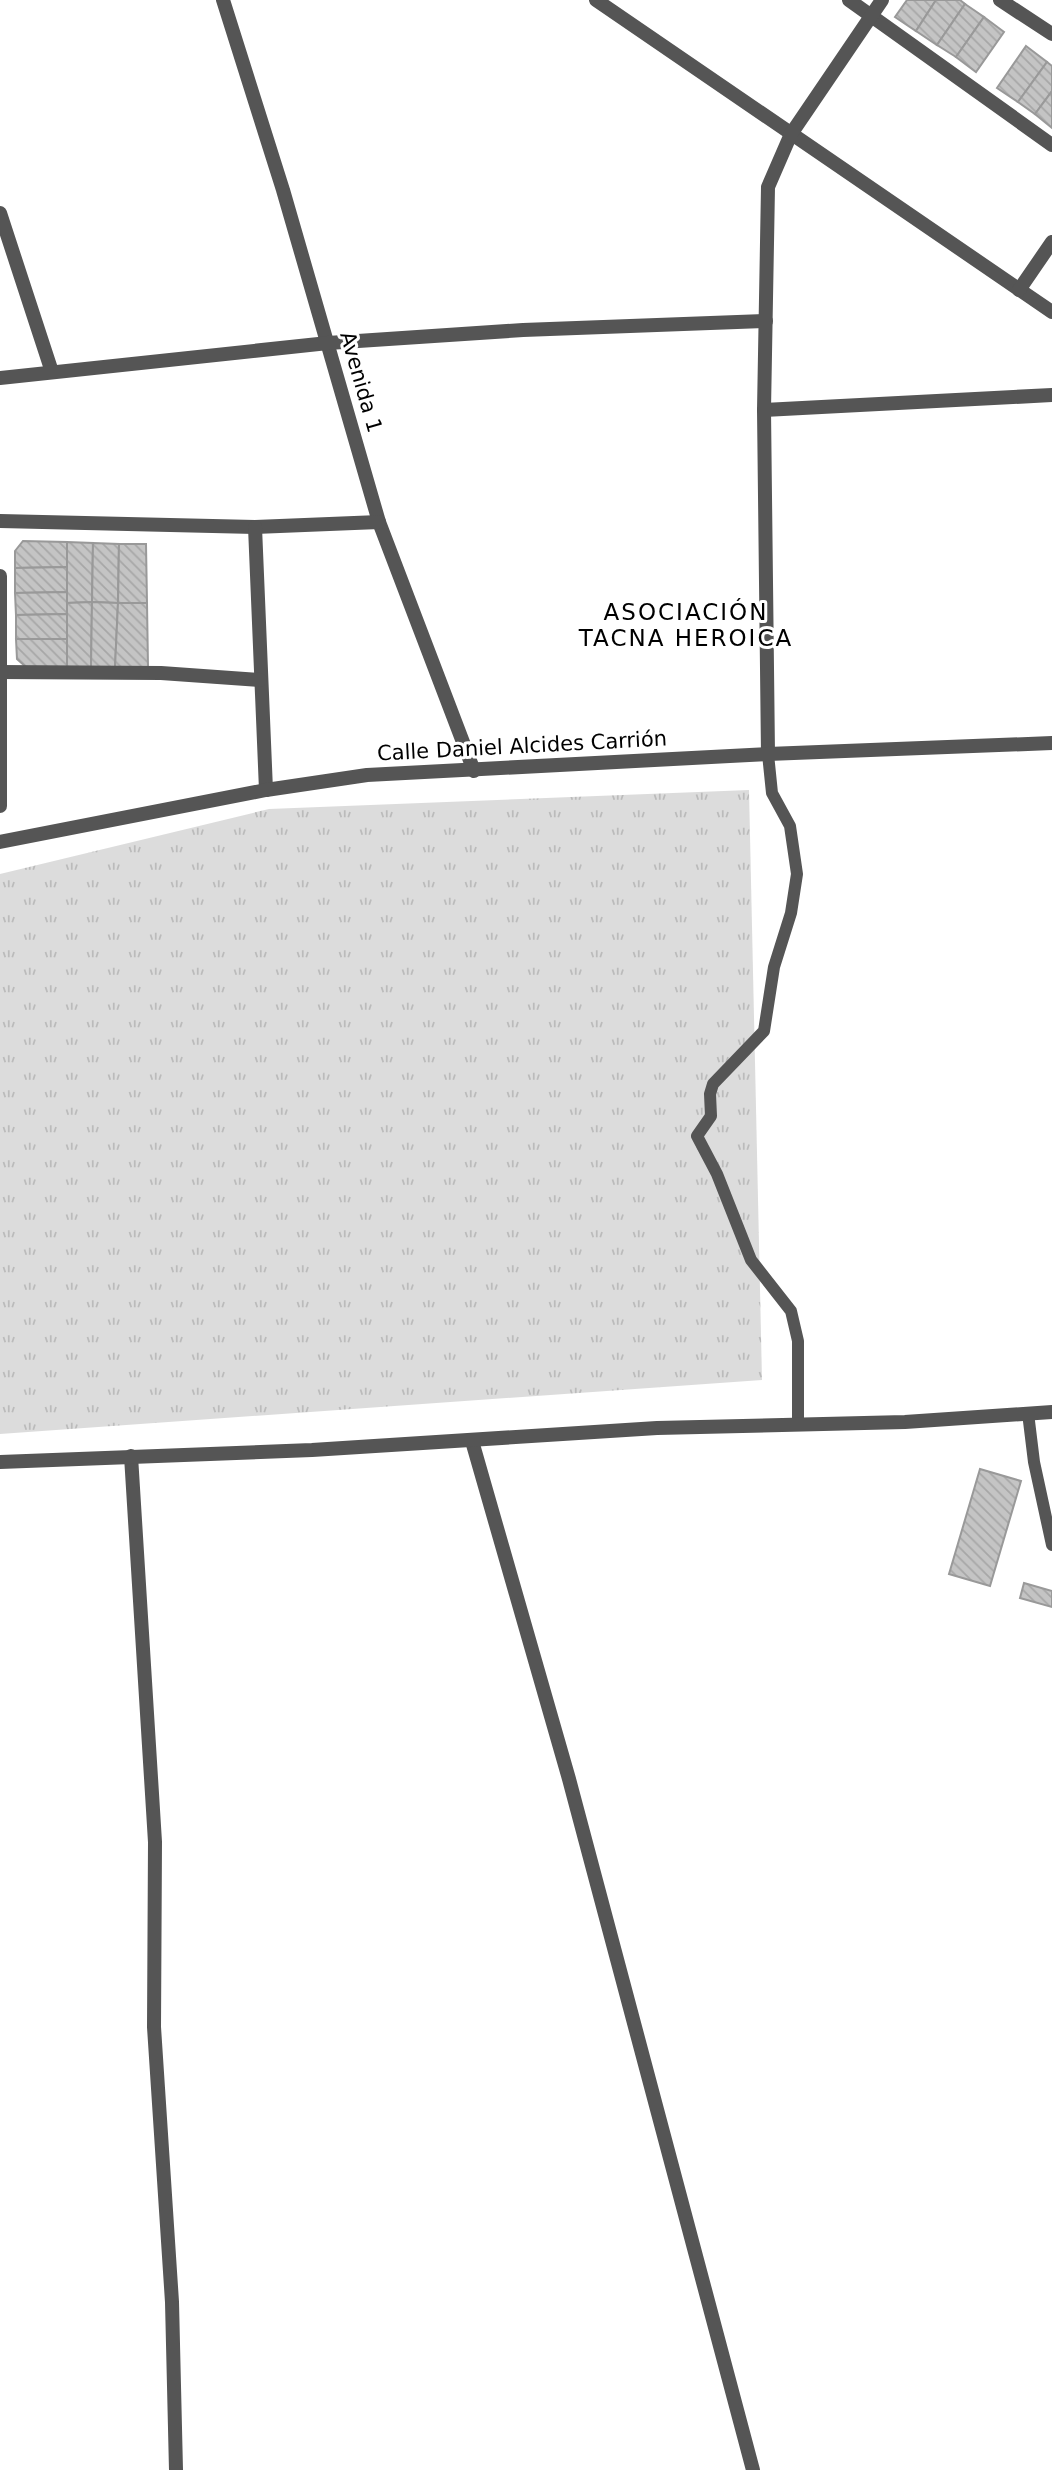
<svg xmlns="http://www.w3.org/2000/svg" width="1052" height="2470" viewBox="0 0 1052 2470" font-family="'DejaVu Sans',sans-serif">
  <defs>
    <pattern id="grass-tufts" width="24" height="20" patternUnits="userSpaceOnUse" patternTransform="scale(1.75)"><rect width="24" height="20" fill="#dcdcdc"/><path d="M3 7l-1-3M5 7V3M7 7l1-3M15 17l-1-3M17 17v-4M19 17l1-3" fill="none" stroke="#bbb"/></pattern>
    <pattern id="building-back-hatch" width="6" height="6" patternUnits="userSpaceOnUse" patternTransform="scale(1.75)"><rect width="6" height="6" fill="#c4c4c4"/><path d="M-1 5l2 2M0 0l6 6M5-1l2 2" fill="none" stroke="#a7a7a7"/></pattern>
  </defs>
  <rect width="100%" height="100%" fill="#fff"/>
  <polygon fill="url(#grass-tufts)" points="749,790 762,1380 0,1434 0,874 269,809"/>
  <g fill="url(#building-back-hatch)" stroke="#999" stroke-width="2">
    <polygon points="907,0 936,0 916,31 895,17"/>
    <polygon points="936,0 960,0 965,4 937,45 916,31"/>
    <polygon points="965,4 984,17 956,57 937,45"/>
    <polygon points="984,17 1004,32 976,72 956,57"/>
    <polygon points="1026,46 1047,62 1018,102 997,88"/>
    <polygon points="1047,62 1052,66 1052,91 1035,114 1018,102"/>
    <polygon points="1052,91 1052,128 1035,114"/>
    <polygon points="23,541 67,542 67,567 15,568 15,551"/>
    <polygon points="67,542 93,543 92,602 67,603"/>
    <polygon points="93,543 119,544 118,603 92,602"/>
    <polygon points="119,544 146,544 147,603 118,603"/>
    <polygon points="67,567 67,592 15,593 15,568"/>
    <polygon points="67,592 67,614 16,615 15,593"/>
    <polygon points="92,602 91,667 67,667 67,603"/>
    <polygon points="92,602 118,603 115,667 91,667"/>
    <polygon points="118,603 147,603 148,667 115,667"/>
    <polygon points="67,614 67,639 16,639 16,615"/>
    <polygon points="16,639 67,639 67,667 26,667 17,659"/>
    <polygon points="980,1469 1021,1481 990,1586 949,1574"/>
    <polygon points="1024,1583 1052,1591 1052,1607 1020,1598"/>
  </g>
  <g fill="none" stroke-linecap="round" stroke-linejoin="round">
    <g stroke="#555" stroke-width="12">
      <polyline points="768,754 772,793 790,826 797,874 791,913 774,967 764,1031 713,1084 710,1094 711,1116 697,1136 717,1174 751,1260 791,1311 798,1341 798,1424"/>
      <polyline points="1028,1413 1034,1462 1052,1545"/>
    </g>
    <g stroke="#555" stroke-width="14">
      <polyline points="223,0 283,190 379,522 474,771"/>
      <polyline points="596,0 1052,312"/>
      <polyline points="849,0 1052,145"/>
      <polyline points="0,213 52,372"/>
      <polyline points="1019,290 1052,242"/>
      <polyline points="0,378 328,343 523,330 766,321"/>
      <polyline points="764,410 1052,395"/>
      <polyline points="0,521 255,527 379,522"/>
      <polyline points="255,527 266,790"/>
      <polyline points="0,576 0,806"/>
      <polyline points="0,672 161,673 260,680"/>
      <polyline points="768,754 764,410 768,187 791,134 882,0"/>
      <polyline points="472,1441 569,1779 753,2470"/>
      <polyline points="131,1456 155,1842 154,2027 172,2302 176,2470"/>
      <polyline points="0,1462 312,1450 657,1428 905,1422 1052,1412"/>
    </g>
    <g stroke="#555" stroke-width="14">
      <polyline points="1000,0 1052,34"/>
      <polyline points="0,842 266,790 367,775 768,754 1052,743"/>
    </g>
  </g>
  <g text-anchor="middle" stroke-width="6" stroke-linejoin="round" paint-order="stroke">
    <g font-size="21" fill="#000" stroke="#fff">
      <text transform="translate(361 382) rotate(74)" y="7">Avenida 1</text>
      <text transform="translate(522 746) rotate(-3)" y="7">Calle Daniel Alcides Carrión</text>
    </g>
    <g font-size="23" letter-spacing="2" fill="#000" stroke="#fff">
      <text x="686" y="620">ASOCIACIÓN<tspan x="686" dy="26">TACNA HEROICA</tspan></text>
    </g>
  </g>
</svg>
